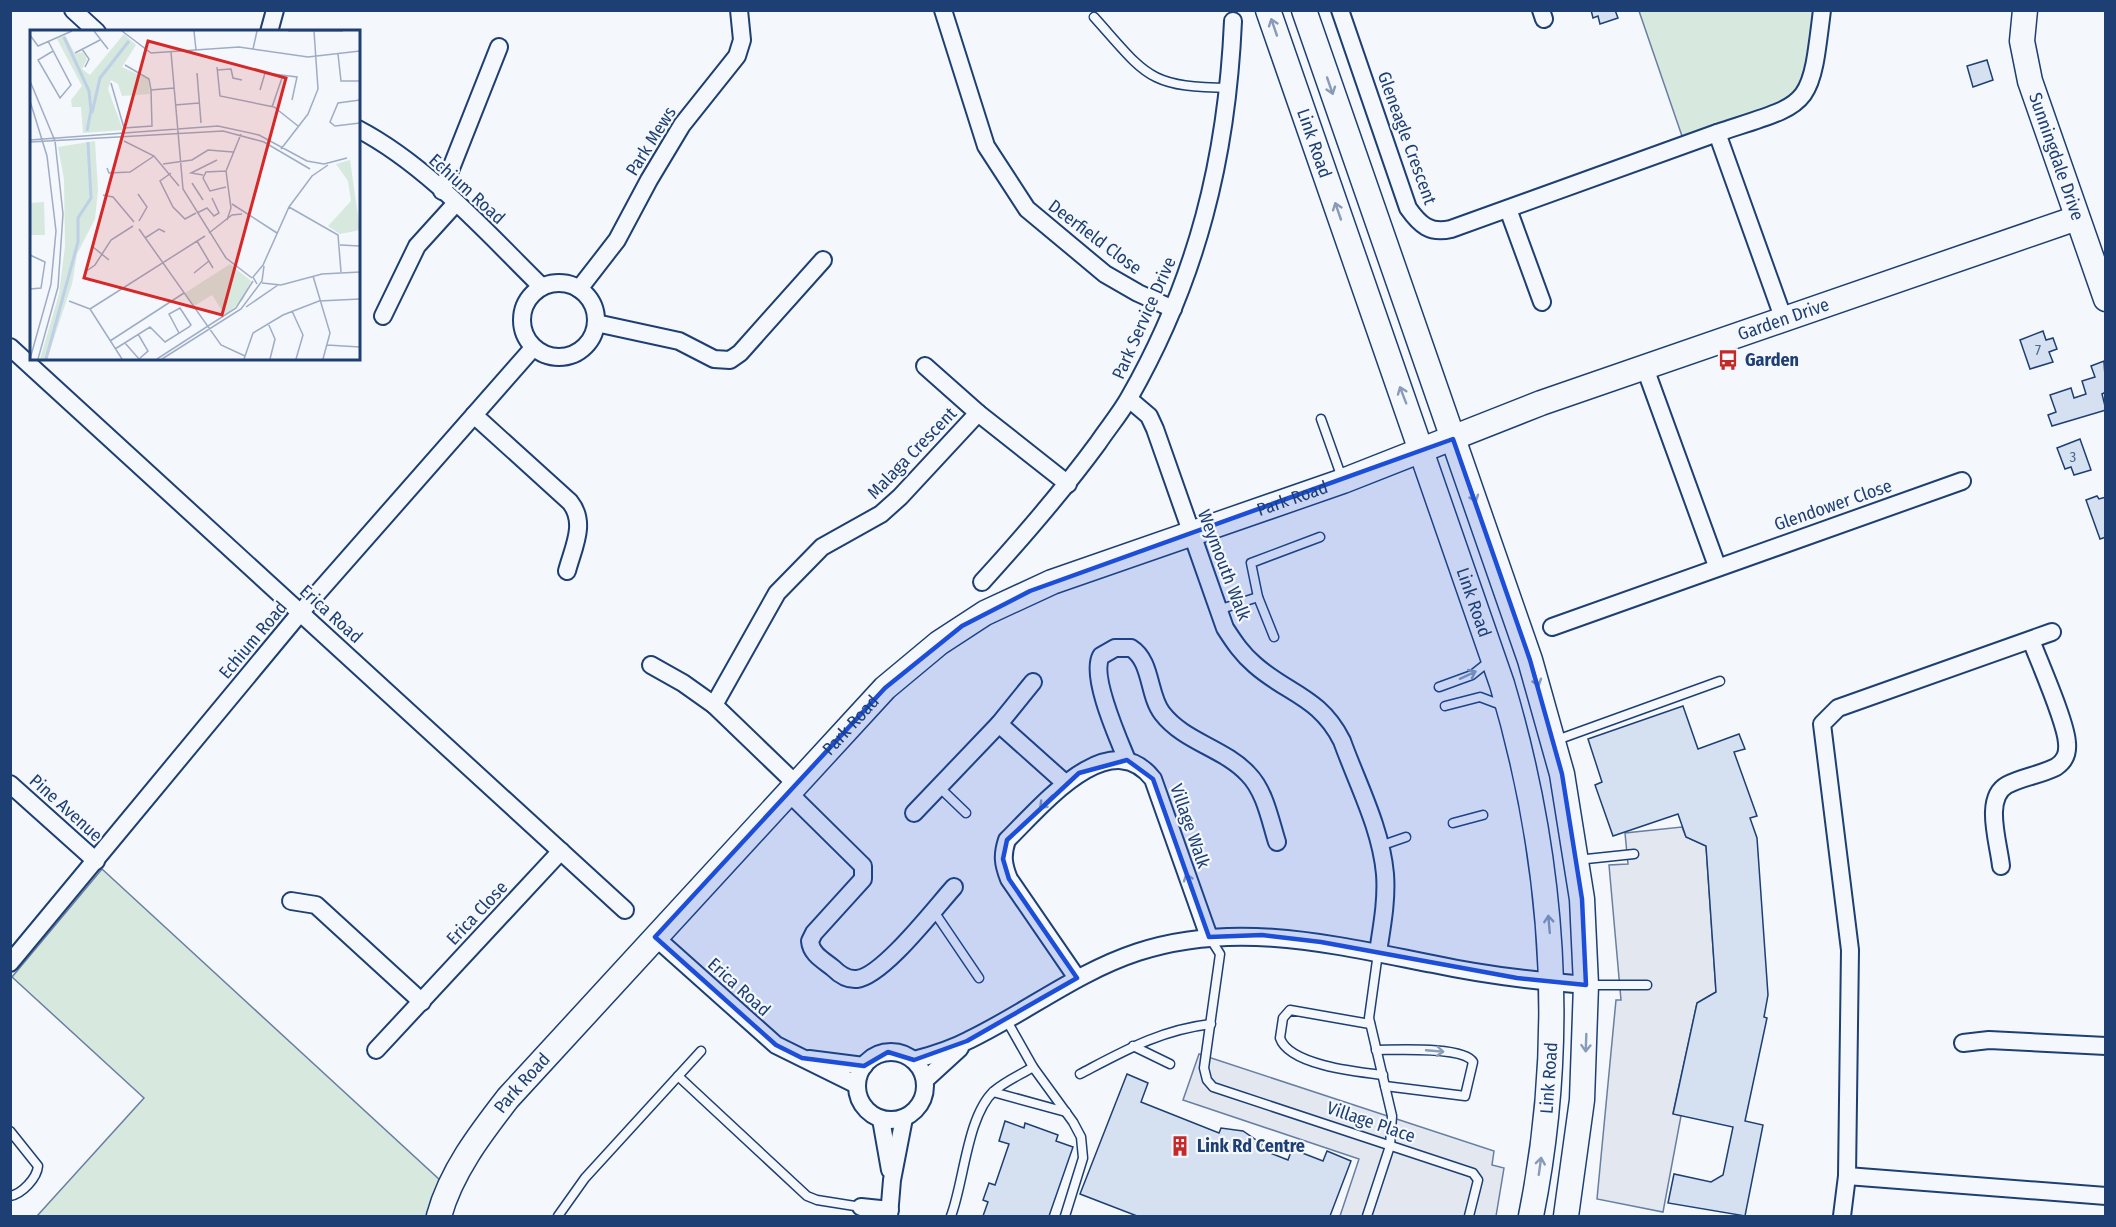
<svg xmlns="http://www.w3.org/2000/svg" width="2116" height="1227" viewBox="0 0 2116 1227" font-family="'Fira Sans Condensed',sans-serif">
  <rect width="100%" height="100%" fill="#f4f7fb"/>
  <g fill="#d7e8df" stroke="#687fa3" stroke-width="1.5">
    <polygon points="1639,11 1815,11 1808,66 1801,86 1787,101 1683,139"/>
    <polygon points="102,869 441,1181 426,1216 37,1216 144,1098 12,977"/>
  </g>
  <g fill="#e3e8f0" stroke="#687fa3" stroke-width="1.5">
    <polygon points="1682,827 1686,837 1706,846 1716,992 1697,1003 1673,1113 1681,1116 1663,1212 1597,1199 1616,1000 1621,1000 1609,865 1628,864 1625,833"/>
    <polygon points="1199,1054 1494,1151 1492,1165 1504,1168 1496,1216 1340,1216 1359,1159 1183,1100"/>
  </g>
  <g fill="#d5e0f0" stroke="#1d3f73" stroke-width="1.5">
    <polygon points="1591,10 1615,10 1618,18 1600,24 1598,16 1593,18"/>
    <polygon points="1987,60 1993,80 1973,87 1967,66"/>
    <polygon points="2043,331 2046,340 2053,338 2057,349 2049,352 2053,362 2030,369 2020,340"/>
    <polygon points="2104,361 2106,392 2102,394 2106,410 2052,426 2048,415 2056,412 2050,395 2071,388 2074,398 2086,394 2082,381 2095,377 2091,366"/>
    <polygon points="2080,439 2091,470 2074,475 2071,467 2065,469 2057,448"/>
    <polygon points="2097,496 2099,499 2106,497 2106,537 2100,539 2086,500"/>
    <polygon points="1683,706 1698,749 1739,734 1745,749 1734,752 1757,816 1750,818 1757,838 1768,995 1764,1017 1767,1018 1745,1121 1763,1125 1745,1216 1668,1203 1674,1174 1711,1182 1723,1175 1733,1127 1673,1114 1697,1003 1716,992 1706,846 1686,837 1678,814 1613,836 1595,785 1602,782 1588,739"/>
    <polygon points="1127,1074 1148,1083 1141,1102 1219,1133 1221,1128 1243,1131 1262,1144 1260,1149 1288,1160 1292,1149 1323,1161 1327,1151 1351,1161 1330,1216 1137,1216 1080,1194"/>
    <polygon points="1005,1121 1024,1128 1025,1123 1058,1135 1056,1141 1073,1147 1049,1216 983,1216 988,1202 983,1200 989,1183 995,1185 1009,1144 999,1141"/>
  </g>
  <g fill="none" stroke-linecap="round" stroke-linejoin="round">
    <g stroke="#1d3f73" stroke-width="11">
      <g id="lane">
        <path d="M 1094,17 C 1147,76 1147,87 1230,88"/>
        <polyline points="1321,419 1342,478"/>
        <polyline points="1218,610 1258,597"/>
        <polyline points="1274,637 1258,597 1251,563 1320,537"/>
        <polyline points="1439,687 1472,675 1492,659"/>
        <polyline points="1445,706 1480,697 1504,706"/>
        <polyline points="1554,741 1720,681"/>
        <polyline points="939,787 966,813"/>
        <polyline points="1453,823 1483,815"/>
        <polyline points="1380,846 1406,837"/>
        <polyline points="1577,860 1634,854"/>
        <polyline points="933,910 979,978"/>
        <polyline points="1210,938 1220,954 1204,1068 1207,1080 1213,1087 1473,1173 1478,1180 1469,1216"/>
        <polyline points="1587,985 1647,985"/>
        <polyline points="1007,1021 1033,1067 1073,1122 1081,1137 1083,1158 1065,1216"/>
        <path d="M 1370,1024 L 1290,1010 L 1283,1018 L 1280,1038 C 1289,1065 1357,1072 1383,1075"/>
        <polyline points="1133,1046 1170,1064"/>
        <path d="M 1376,1050 C 1395,1050 1464,1046 1473,1062 L 1465,1096 L 1385,1086"/>
        <path d="M 1080,1074 C 1124,1051 1160,1030 1211,1024"/>
        <polyline points="678,1076 807,1196 817,1200 861,1207"/>
        <polyline points="993,1092 1066,1112"/>
        <path d="M 10,1131 L 38,1166 C 37,1178 22,1194 10,1196"/>
        <polyline points="558,1216 585,1178 701,1051"/>
        <path d="M 951,1216 C 964,1182 967,1116 994,1091 C 1006,1081 1020,1075 1033,1067"/>
        <polyline points="1367,1216 1390,1146 1392,1116 1369,1018 1378,953"/>
      </g>
    </g>
    <g stroke="#1d3f73" stroke-width="20">
      <g id="street">
        <polyline points="73,10 97,32"/>
        <polyline points="943,10 986,146 1027,209 1105,274 1138,293 1173,309"/>
        <path d="M 1340,10 L 1408,208 C 1420,225 1430,234 1451,229 L 1717,133 L 1784,320"/>
        <polyline points="1541,10 1544,19"/>
        <polyline points="269,32 275,10"/>
        <path d="M 358,129 C 427,165 487,233 542,287"/>
        <path d="M 1717,133 C 1811,102 1810,111 1822,10"/>
        <polyline points="442,191 499,47"/>
        <polyline points="1508,209 1542,302"/>
        <circle cx="559" cy="320" r="37"/>
        <polyline points="579,289 617,240 649,180 682,125 737,56 742,40 739,10"/>
        <polyline points="383,316 417,246 456,203"/>
        <polyline points="596,323 679,341 714,359 730,360 740,353 823,260"/>
        <polyline points="10,347 625,910"/>
        <polyline points="925,366 978,413"/>
        <polyline points="1645,368 1717,566"/>
        <path d="M 1129,399 L 1149,416 L 1155,429 L 1225,628 C 1234,642 1242,654 1255,665 C 1288,694 1320,697 1342,741 C 1357,783 1381,828 1385,874 C 1387,900 1382,926 1378,952"/>
        <path d="M 474,415 L 570,502 C 587,523 573,548 567,571"/>
        <path d="M 982,582 C 1023,537 1062,492 1098,443 C 1108,428 1120,414 1129,398 C 1197,279 1227,158 1233,21"/>
        <polyline points="1552,627 1962,481"/>
        <polyline points="651,665 683,683 714,705"/>
        <polyline points="999,724 1065,783"/>
        <path d="M 1127,760 C 1118,738 1090,676 1101,656 L 1115,648 L 1131,648 C 1152,661 1148,695 1162,713 C 1184,742 1224,748 1248,774 C 1265,791 1270,820 1277,842"/>
        <polyline points="10,784 96,861"/>
        <polyline points="796,784 714,705 777,593 822,547 881,514 900,497 978,413 1068,484"/>
        <path d="M 788,792 L 863,866 L 863,879 L 814,933 L 810,941 C 811,954 823,960 833,968 C 840,975 847,980 857,979 C 883,976 935,908 954,887"/>
        <polyline points="914,813 999,724 1033,682"/>
        <path d="M 2001,866 C 1999,844 1983,798 2007,785 C 2022,777 2040,775 2056,767 C 2065,761 2068,754 2067,743 C 2066,722 2040,664 2031,640"/>
        <polyline points="291,901 316,905 422,1002"/>
        <polyline points="655,937 776,1045 857,1085"/>
        <polyline points="10,963 300,613 533,348"/>
        <path d="M 1077,978 L 1009,879 C 1003,864 1002,855 1007,840 C 1039,809 1109,722 1153,779 L 1209,937"/>
        <polyline points="1963,1043 1989,1040 2106,1046"/>
        <polyline points="376,1050 561,851"/>
        <circle cx="891" cy="1086" r="34"/>
        <polyline points="809,1059 864,1066"/>
        <path d="M 914,1060 C 933,1055 952,1049 969,1040 C 1027,1012 1077,972 1138,952 C 1236,920 1335,945 1433,964 C 1484,975 1534,981 1586,985"/>
        <polyline points="925,1080 960,1048"/>
        <polyline points="881,1119 890,1170"/>
        <polyline points="1847,1176 2106,1196"/>
        <polyline points="861,1207 890,1210"/>
        <polyline points="889,1216 892,1180 904,1118"/>
        <polyline points="1842,1216 1847,1176 1850,950 1822,724 1838,708 2052,632"/>
      </g>
    </g>
    <g stroke="#1d3f73" stroke-width="27">
      <g id="secondary">
        <path id="s1" d="M 1268,10 L 1502,684 C 1554,859 1567,1037 1531,1216"/>
        <polyline points="1304,10 1530,660 1562,774 1582,899 1586,985 1582,1100 1566,1216"/>
        <path id="s2" d="M 2025,10 L 2022,41 L 2030,81 L 2106,299"/>
        <path id="s3" d="M 439,1216 C 451,1172 480,1134 508,1098 L 885,688 L 939,643 L 985,613 L 1052,582 L 1343,481 L 1541,403 L 2077,218"/>
      </g>
    </g>
    <use href="#lane" stroke="#f4f7fb" stroke-width="8"/>
    <use href="#street" stroke="#f4f7fb" stroke-width="16"/>
    <use href="#secondary" stroke="#f4f7fb" stroke-width="24"/>
  </g>
  <defs><path id="oneway-shaft" d="M-6 0H5M1.5-3L5.5 0L1.5 3" fill="none" stroke-width="1.6" stroke-linecap="round" stroke-linejoin="round" transform="scale(1.5)"/></defs>
  <g stroke="#889bb7">
    <use href="#oneway-shaft" transform="translate(1274 27) rotate(-109)"/>
    <use href="#oneway-shaft" transform="translate(1330 86) rotate(71)"/>
    <use href="#oneway-shaft" transform="translate(1338 211) rotate(-109)"/>
    <use href="#oneway-shaft" transform="translate(1403 395) rotate(-111)"/>
    <use href="#oneway-shaft" transform="translate(1473 494) rotate(71)"/>
    <use href="#oneway-shaft" transform="translate(1468 675) rotate(-25)"/>
    <use href="#oneway-shaft" transform="translate(1536 678) rotate(72)"/>
    <use href="#oneway-shaft" transform="translate(1046 802) rotate(135)"/>
    <use href="#oneway-shaft" transform="translate(1189 882) rotate(-109)"/>
    <use href="#oneway-shaft" transform="translate(1549 924) rotate(-95)"/>
    <use href="#oneway-shaft" transform="translate(1586 1043) rotate(92)"/>
    <use href="#oneway-shaft" transform="translate(1435 1051) rotate(5)"/>
    <use href="#oneway-shaft" transform="translate(1540 1166) rotate(-82)"/>
  </g>
  <path fill="#1d4ed8" fill-opacity="0.2" stroke="#1d4ed8" stroke-width="4.5" stroke-linejoin="round" d="M 1453,439 L 1530,660 L 1562,774 L 1582,899 L 1586,985 L 1517,978 L 1321,942 L 1262,935 L 1209,937 L 1153,779 L 1127,760 L 1079,773 L 1007,840 L 1003,859 L 1009,879 L 1077,978 L 967,1041 L 914,1060 L 888,1052 L 864,1066 L 802,1058 L 776,1045 L 655,937 L 885,688 L 962,626 L 1030,591 Z"/>
  <defs>
    <g id="bus-bare" transform="scale(1.62)"><path d="M-5-6H5V4H4V6H2V4H-2V6H-4V4H-5ZM-3.5-4V0h7V-4ZM-3.5 1.2v1.5H-2V1.2ZM2 1.2v1.5H3.5V1.2Z" fill="#c62828" stroke="#f4f7fb" stroke-width="2.5" paint-order="stroke"/></g>
    <g id="building-bare" transform="scale(1.62)"><path d="M-4-6H4V6H1V3H-1V6H-4ZM-2.5-4.3h1.7v1.8h-1.7ZM.8-4.3h1.7v1.8H.8ZM-2.5-1h1.7V.8h-1.7ZM.8-1h1.7V.8H.8Z" fill="#c62828" stroke="#f4f7fb" stroke-width="2.5" paint-order="stroke"/></g>
  </defs>
  <g fill-rule="evenodd">
    <use href="#bus-bare" x="1728" y="360"/>
    <use href="#building-bare" x="1180" y="1146"/>
  </g>
  <g text-anchor="middle" stroke-width="4.5" stroke-linejoin="round" paint-order="stroke">
    <g font-size="15" fill="#4b6792">
      <text x="2038" y="355">7</text>
      <text x="2073" y="462">3</text>
    </g>
    <g font-size="18" fill="#1d3f73" stroke="#f4f7fb">
      <text transform="translate(1407 138) rotate(70)" y="6">Gleneagle Crescent</text>
      <text transform="translate(651 141) rotate(-58)" y="6">Park Mews</text>
      <text dy="6" stroke="none"><textPath href="#s1" startOffset="141">Link Road</textPath></text>
      <text dy="6" stroke="none"><textPath href="#s2" startOffset="152">Sunningdale Drive</textPath></text>
      <text transform="translate(467 189) rotate(42)" y="6">Echium Road</text>
      <text transform="translate(1095 237) rotate(37)" y="6">Deerfield Close</text>
      <text transform="translate(1144 318) rotate(-66)" y="6">Park Service Drive</text>
      <text dy="6" stroke="none"><textPath href="#s3" startOffset="1671">Garden Drive</textPath></text>
      <text transform="translate(912 453) rotate(-46)" y="6">Malaga Crescent</text>
      <text dy="6" stroke="none"><textPath href="#s3" startOffset="1148">Park Road</textPath></text>
      <text transform="translate(1833 505) rotate(-19)" y="6">Glendower Close</text>
      <text transform="translate(1224 565) rotate(69)" y="6">Weymouth Walk</text>
      <text dy="6" stroke="none"><textPath href="#s1" startOffset="627">Link Road</textPath></text>
      <text transform="translate(331 614) rotate(42)" y="6">Erica Road</text>
      <text transform="translate(253 640) rotate(-50)" y="6">Echium Road</text>
      <text dy="6" stroke="none"><textPath href="#s3" startOffset="644">Park Road</textPath></text>
      <text transform="translate(66 808) rotate(42)" y="6">Pine Avenue</text>
      <text transform="translate(1190 826) rotate(71)" y="6">Village Walk</text>
      <text transform="translate(477 913) rotate(-47)" y="6">Erica Close</text>
      <text transform="translate(739 987) rotate(42)" y="6">Erica Road</text>
      <text transform="translate(1549 1078) rotate(-86)" y="6">Link Road</text>
      <text dy="6" stroke="none"><textPath href="#s3" startOffset="158">Park Road</textPath></text>
      <text transform="translate(1371 1122) rotate(19)" y="6">Village Place</text>
    </g>
    <g font-size="18" font-weight="bold" fill="#1d3f73" stroke="#f4f7fb" text-anchor="start">
      <text x="1745" y="366">Garden</text>
      <text x="1197" y="1152">Link Rd Centre</text>
    </g>
  </g>
  <g transform="translate(30 30)">
    <rect width="330" height="330" fill="#f4f7fb"/>
    <path d="M 94,4 L 106,15 L 92,37 L 118,49 L 120,64 L 92,66 L 88,54 L 81,50 L 78,59 L 93,100 L 53,103 L 51,77 L 42,77 L 41,70 L 52,56 L 27,9 L 35,5 L 45,24 L 53,22 L 57,29 L 52,39 L 60,45 ZM 65,111 L 68,160 L 65,189 L 47,224 L 42,254 L 17,329 L 10,329 L 29,264 L 35,216 L 34,149 L 28,117 ZM 320,130 L 330,200 L 310,204 L 298,196 L 321,171 L 318,151 L 306,134 ZM 14,172 L 15,205 L 0,205 L 0,173 ZM 200,234 L 221,251 L 213,270 L 195,285 L 182,265 L 164,276 L 155,263 Z" fill="#d7e8df"/>
    <path fill="none" stroke="#bed0e5" stroke-width="3" d="M 34,7 L 59,61 L 61,80 L 57,101M 62,83 L 70,48 L 99,11M 16,329 L 48,212 L 48,188 L 61,168 L 58,112"/>
    <path fill="none" stroke="#9eadc5" stroke-width="1.5" d="M 64,1 L 78,19M 92,1 L 121,23 L 209,17 L 278,27 L 330,21M 164,1 L 166,20M 258,1 L 313,1M 0,5 L 8,16 L 42,1M 18,11 L 41,55 L 30,68 L 8,30 L 23,21M 52,19 L 59,29 L 55,37M 223,19 L 227,1M 141,22 L 153,159 L 196,228 L 222,248M 45,23 L 70,10M 308,24 L 311,51 L 330,51M 95,35 L 119,49 L 121,60M 187,37 L 190,66 L 244,77 L 268,96M 187,40 L 201,39 L 203,48 L 212,50M 167,43 L 171,93M 0,51 L 25,111 L 33,184 L 28,257 L 8,329M 81,53 L 94,98 L 122,96 L 121,60 L 144,58M 230,60 L 235,43 L 267,47 L 262,70M 330,70 L 308,73 L 300,92 L 305,96 L 330,93M 0,71 L 17,126 L 26,201 L 21,254 L 0,329M 145,75 L 169,73M 242,77 L 253,45M 0,110 L 188,96 L 229,105 L 277,131 L 294,134 L 317,128M 94,111 L 124,126 L 149,156M 0,112 L 193,101 L 234,112 L 280,139M 251,119 L 278,84 L 288,59 L 284,1M 133,134 L 162,130 L 178,120 L 203,122M 77,138 L 79,143 L 100,142 L 124,126M 196,141 L 176,142 L 173,148 L 180,161 L 196,157M 141,143 L 130,151 L 143,177 L 155,189 L 166,183M 173,145 L 161,143 L 187,130M 162,153 L 173,170M 330,153 L 330,173M 108,164 L 117,177 L 109,191M 73,165 L 83,167 L 104,192M 202,174 L 247,203M 259,177 L 308,205 L 311,242M 167,183 L 177,178 L 184,186 L 189,183 L 182,168M 197,190 L 201,178 L 196,141 L 211,104M 109,199 L 191,315 L 215,326M 179,203 L 202,185 L 212,184M 115,208 L 129,199 L 135,202M 167,211 L 183,238M 310,215 L 330,216M 63,217 L 79,230M 0,225 L 15,232 L 11,258 L 0,259M 55,242 L 65,235 L 81,210 L 103,196M 164,243 L 179,231M 283,246 L 300,303 L 293,329M 232,253 L 251,255 L 292,244 L 330,242M 227,254 L 223,247 L 233,235 L 259,177 L 282,146 L 298,135M 39,271 L 60,279M 216,277 L 248,255M 60,279 L 175,206M 60,279 L 92,329M 262,281 L 273,305 L 266,329M 238,293 L 245,309 L 240,329M 80,311 L 154,263M 95,313 L 109,329 L 118,321 L 108,304M 297,315 L 330,317M 85,319 L 120,297 L 135,312 L 159,297 L 161,295 L 150,278 L 139,284 L 149,303M 127,329 L 206,278 L 223,251M 132,329 L 211,279 L 232,251 L 234,236M 214,329 L 223,303 L 253,285 L 289,271 L 330,269"/>
    <path fill="#d62828" fill-opacity="0.15" stroke="#d62828" stroke-width="3" d="M 118,11 L 256,48 L 192,285 L 54,248 Z"/>
    <rect width="330" height="330" fill="none" stroke="#1d3f73" stroke-width="3"/>
  </g>
  <rect width="2116" height="1227" fill="none" stroke="#1d3f73" stroke-width="24"/>
</svg>
